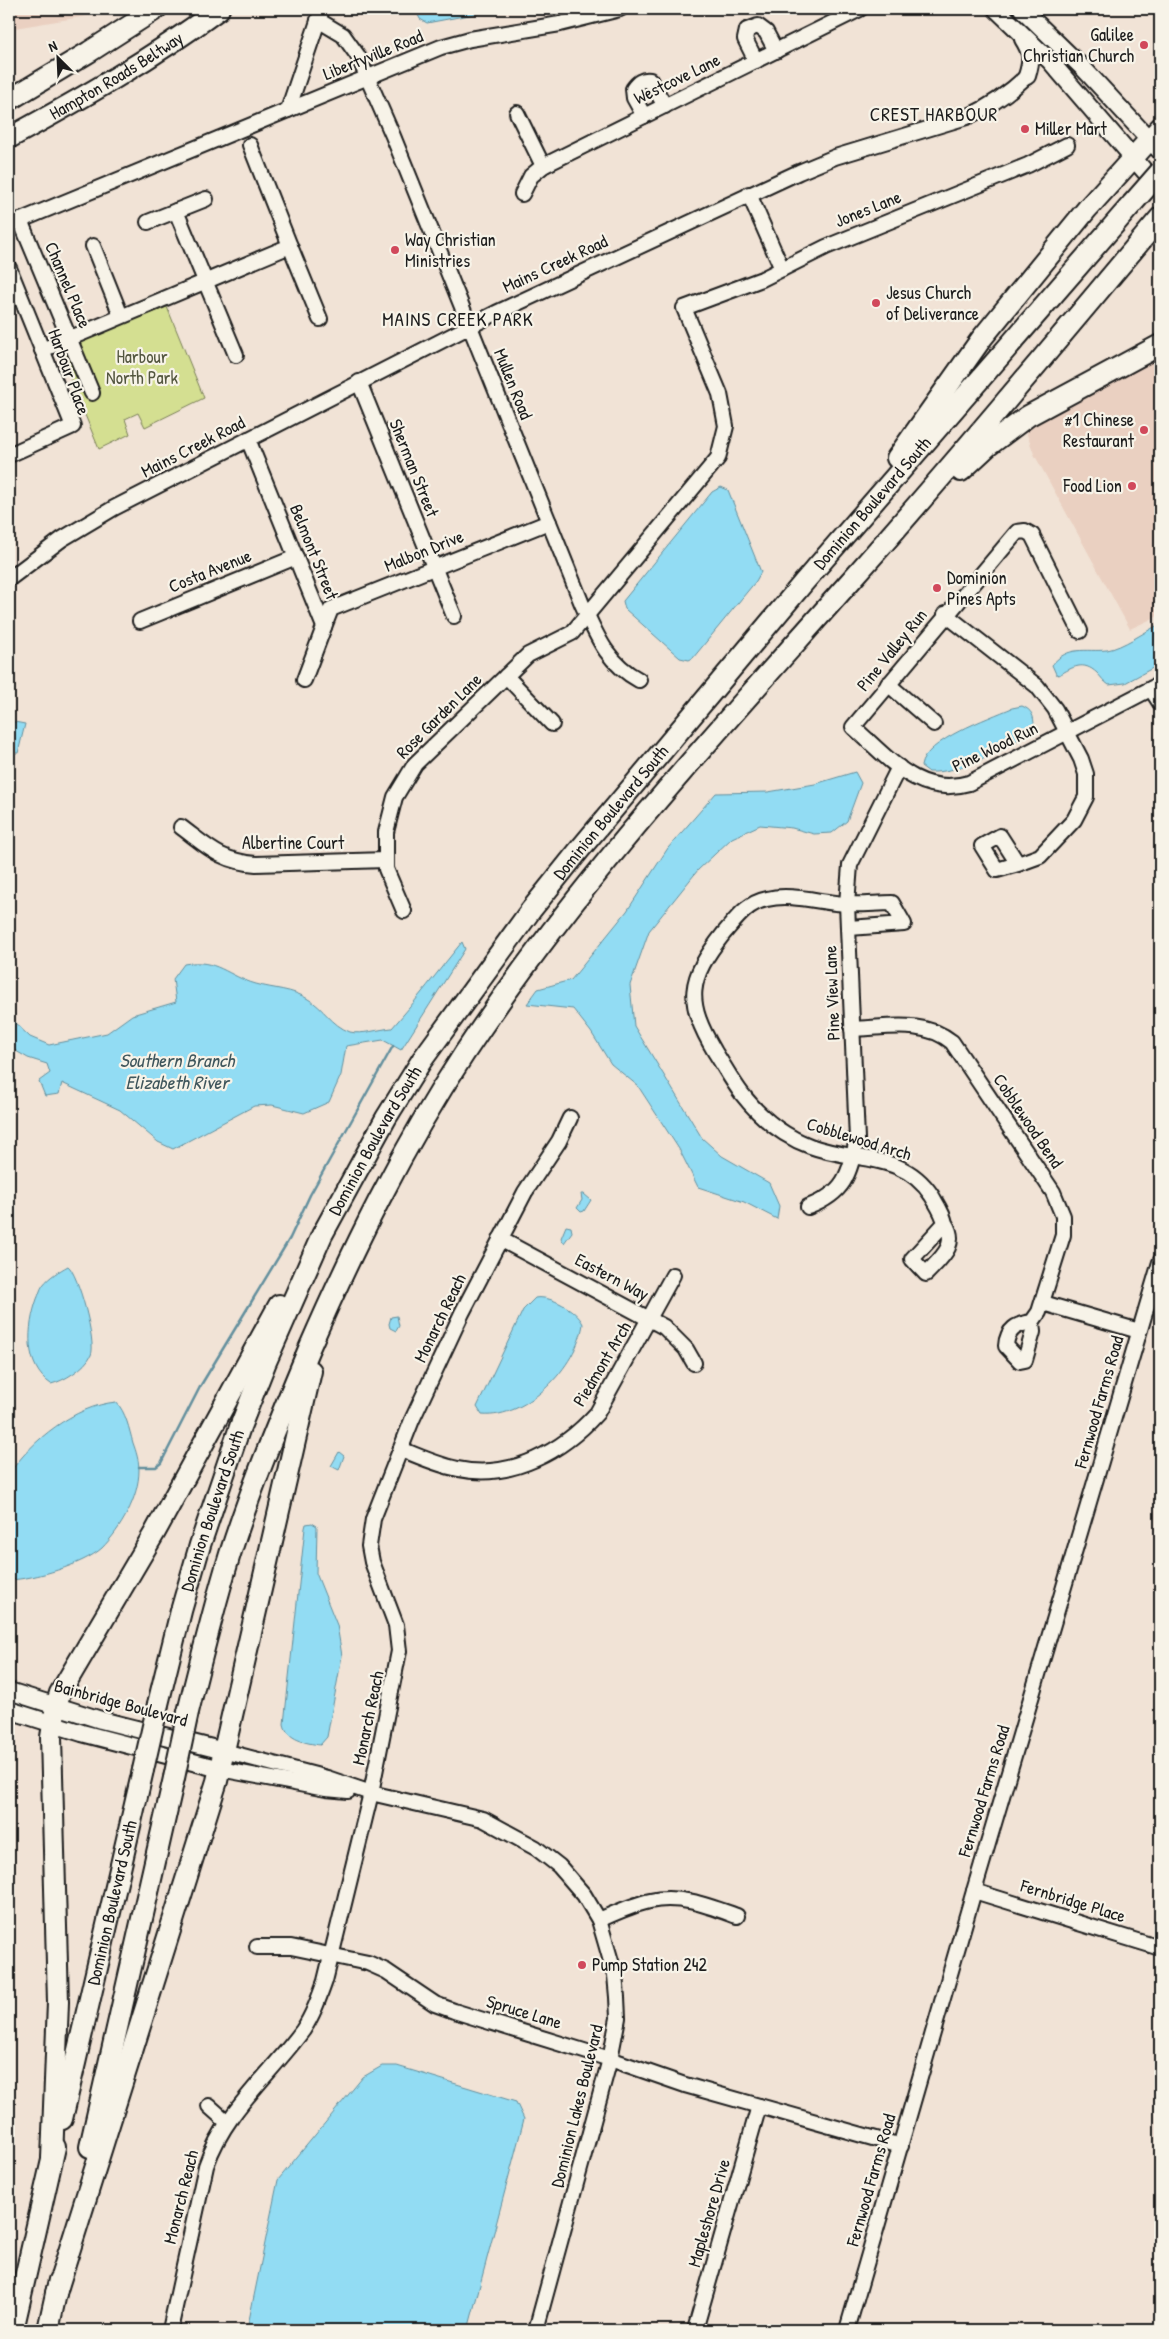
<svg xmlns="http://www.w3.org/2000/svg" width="1169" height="2339" viewBox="0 0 1169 2339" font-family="'Patrick Hand',sans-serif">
  <rect width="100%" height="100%" fill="#f1e3d6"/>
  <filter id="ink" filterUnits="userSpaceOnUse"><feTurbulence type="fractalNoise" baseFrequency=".02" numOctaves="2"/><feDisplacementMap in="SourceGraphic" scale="10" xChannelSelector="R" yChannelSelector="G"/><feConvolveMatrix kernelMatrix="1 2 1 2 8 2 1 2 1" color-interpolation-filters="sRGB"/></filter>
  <g filter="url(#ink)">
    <g fill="#ead0c1">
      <polygon points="9,9 118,9 117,11 9,29"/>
      <polygon points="1160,355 1160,615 1130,629 1034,454 1025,429"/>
    </g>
    <polygon fill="#d4df91" stroke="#787e56" points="167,307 204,398 145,427 138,413 125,419 130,434 99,449 58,349"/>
    <g fill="#92dcf3" stroke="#638f9d">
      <polygon points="415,9 501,9 427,23 420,19"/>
      <polygon points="721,487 728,490 761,572 756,581 693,658 689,660 680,658 625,609 623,601 712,492"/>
      <path d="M 1160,624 L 1160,664 L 1125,683 L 1109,685 C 1104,682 1101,677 1097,673 C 1083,660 1073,667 1059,675 L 1056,674 L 1052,665 C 1068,645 1085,652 1107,650 C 1122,648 1146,631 1160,624 Z"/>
      <path d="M 1022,706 C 1032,710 1034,716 1034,726 C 1014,748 959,774 929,772 L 921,766 C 925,740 989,718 1012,708 Z"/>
      <polygon points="9,721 25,724 18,753 9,753"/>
      <polygon points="855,772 861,783 847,821 832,833 814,834 792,828 760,825 732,838 698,870 649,931 630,985 634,1026 702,1138 722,1156 769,1183 779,1206 777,1219 744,1202 698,1187 679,1149 638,1086 611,1064 591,1032 573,1009 527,1004 538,989 571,980 627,911 668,848 716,793 768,792 815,784"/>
      <path d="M 462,942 L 465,949 L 401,1050 L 383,1040 L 346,1046 L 341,1075 L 329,1102 L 304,1113 L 272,1105 L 254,1106 L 173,1149 L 158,1142 L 120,1110 L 62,1083 L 59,1094 L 45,1096 L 39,1081 L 50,1073 L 47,1064 L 28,1058 L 9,1047 L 9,1017 L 30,1037 L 49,1045 L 107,1033 L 132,1015 L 176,1002 L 173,979 L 184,964 C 217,958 227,976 256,984 C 273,989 293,989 308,999 C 324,1008 331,1025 350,1032 C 361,1035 380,1029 392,1028 C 417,1000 438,971 462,942 Z"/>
      <polygon points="581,1194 584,1194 591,1200 584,1211 581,1212 577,1208 582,1200"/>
      <polygon points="566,1226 571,1227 572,1232 564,1243 561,1238"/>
      <path d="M 68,1266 C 78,1273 97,1343 91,1355 C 85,1368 64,1381 51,1384 C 24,1366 27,1327 37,1299 C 39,1295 40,1289 43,1285 C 49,1277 59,1271 68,1266 Z"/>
      <path d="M 535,1298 C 550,1295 577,1310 583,1324 C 577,1366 527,1419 482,1415 L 477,1407 L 523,1310 Z"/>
      <polygon points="397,1316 399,1326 396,1331 390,1328 389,1324 391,1317"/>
      <path d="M 116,1402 C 126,1412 129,1429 133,1443 C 136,1451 139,1461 139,1470 C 139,1497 121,1529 102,1548 C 83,1565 34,1579 9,1580 L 9,1474 C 32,1440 74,1406 116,1402 Z"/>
      <polygon points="339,1452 344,1456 339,1470 331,1466"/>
      <path d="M 312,1523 L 317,1526 L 316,1573 L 337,1625 L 342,1656 L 327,1737 L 320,1745 C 306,1743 287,1740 284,1724 L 305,1528 L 306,1524 Z"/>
      <polygon points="382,2066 397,2066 516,2102 524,2119 468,2330 247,2330 278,2180 363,2077"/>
    </g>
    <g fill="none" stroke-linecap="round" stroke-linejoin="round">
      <polyline stroke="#638f9d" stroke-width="2.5" points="139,1467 156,1467 161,1463 201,1385 290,1238 310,1195 393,1046"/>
      <g stroke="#1c1c1c" stroke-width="18">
        <g id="minor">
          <path d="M 318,20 L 343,35 L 358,56 L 393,136 L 582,604 C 597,636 606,662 639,680"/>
          <polyline points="756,61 745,39 747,30 758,26 766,32 776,51"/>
          <polyline points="288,110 322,9"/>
          <polyline points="517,113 543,166"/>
          <path d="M 644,116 L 634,98 L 633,89 C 638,82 642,79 650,80 L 665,106"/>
          <polyline points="522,194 531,176 543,166 860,9"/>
          <polyline points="749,194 782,269"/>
          <polyline points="176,211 236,355"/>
          <polyline points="20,220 92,393"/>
          <polyline points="148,222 206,199"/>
          <polyline points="9,225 441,47 470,39 560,24 620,9"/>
          <polyline points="93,246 121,316"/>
          <polyline points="290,246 320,319"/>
          <polyline points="9,268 73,426 9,455"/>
          <polyline points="42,350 290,246 250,145"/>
          <polyline points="359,382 454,616"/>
          <polyline points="248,439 324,627 304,680"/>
          <path d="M 9,579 L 62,539 L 114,508 L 496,313 L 799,172 L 835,157 L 967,117 C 991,106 1008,94 1027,76"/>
          <polyline points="945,614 1037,686 1055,709 1081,759 1086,774 1086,797 1074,820 1040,856 1018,864 1000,836 982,846 997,870 1018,864"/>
          <polyline points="140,621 296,557"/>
          <polyline points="324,627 331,609 549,522"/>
          <path d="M 1080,631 L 1032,535 L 1025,531 L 1017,532 L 853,727 C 888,757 918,798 969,783 L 1160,684"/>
          <polyline points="506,676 552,724"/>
          <polyline points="888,684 934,724"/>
          <polyline points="1151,689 1160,703"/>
          <path d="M 181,827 C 208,847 220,861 256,864 L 386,860"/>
          <polyline points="404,911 386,869 386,832 395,797 415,764 528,655 572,633 718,458 726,426 720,394 684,308 762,279 826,247 1028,165 1067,145"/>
          <path d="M 849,928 L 904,924 L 892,903 C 877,903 862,905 847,904 C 821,903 792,893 767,899 C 747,903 737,918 724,933 C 687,980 685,1001 715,1052 C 724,1066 732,1081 742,1094 C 760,1117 783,1136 810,1146 C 855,1163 903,1151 932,1196 C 937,1205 943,1213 945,1223 L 912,1259 L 926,1274 C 941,1258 959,1245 945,1223"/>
          <path d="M 852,1029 C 886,1028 924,1019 952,1042 L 1053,1192 L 1063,1216 L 1063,1235 L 1039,1312 L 1032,1322 C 1017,1324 1007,1329 1006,1346 L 1020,1361 L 1025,1360 L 1033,1332 L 1032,1322"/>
          <path d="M 808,1207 C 845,1193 849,1175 857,1139 L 847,904 L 850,865 L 899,767"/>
          <polyline points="500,1239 664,1327 686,1349 694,1363"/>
          <polyline points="1043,1303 1139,1331"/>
          <path d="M 401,1449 C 420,1457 438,1465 458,1469 C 512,1480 563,1451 597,1413 L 673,1275"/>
          <polyline points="224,1751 327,1778 371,1793 483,1819 536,1848 559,1866 584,1895 599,1920 615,1975 617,1997 618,2018 610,2059 536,2330"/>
          <polyline points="220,1769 326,1789 348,1791"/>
          <polyline points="974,1891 1160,1948"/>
          <path d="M 599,1920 C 615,1913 632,1905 650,1901 C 679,1894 709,1906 737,1916"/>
          <polyline points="257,1947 291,1947 368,1963 386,1971 435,2004 454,2011 610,2059 685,2085 901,2146"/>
          <polyline points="209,2106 227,2122"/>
          <path d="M 170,2330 L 206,2166 C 224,2112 270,2075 303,2030 C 313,2015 319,1998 325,1981 L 371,1793 L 399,1651 L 396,1625 L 372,1562 L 369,1546 L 373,1519 L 412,1420 L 462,1313 L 525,1192 L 559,1141 L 570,1118"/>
          <polyline points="695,2330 759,2106"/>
          <polyline points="847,2330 974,1891 1160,1262"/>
        </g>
      </g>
      <g stroke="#1c1c1c" stroke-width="20">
        <g id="major">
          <polyline points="996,9 1050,61 1160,189"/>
          <polyline points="1022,9 1084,69 1160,151"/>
          <path d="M 1023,39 C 1032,53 1032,60 1027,76"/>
          <polyline points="9,1691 101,1720 224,1751"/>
          <polyline points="9,1710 82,1733 220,1769"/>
        </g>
      </g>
      <g stroke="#1c1c1c" stroke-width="24">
        <g id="highway">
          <polyline points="9,100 89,52 156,9"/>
          <path id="s1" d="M 9,138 C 81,99 153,58 219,9"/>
          <polyline points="897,458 982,338 1087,209 1160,128"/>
          <polyline points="961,471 988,446 1028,416 1160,345"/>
          <path id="s2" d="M 158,1704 L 181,1611 L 200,1545 L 240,1427 L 265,1364 L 322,1235 L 386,1118 L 422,1060 L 531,910 L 580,849 L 804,582 L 1132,204"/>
          <path d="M 188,1712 C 201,1659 214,1606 230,1554 C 252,1485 280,1418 308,1351 C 353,1248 402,1148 464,1054 C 577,882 718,731 854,577 C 959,459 1059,338 1160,218"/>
          <path id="s3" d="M 62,2119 L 143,1770"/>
          <polyline points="90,2147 174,1778"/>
          <polyline points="52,2159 58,2002 51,1737 56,1706 60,1693 155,1532 279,1305"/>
          <polyline points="56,2293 217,1781 311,1371"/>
          <polyline points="13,2330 55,2147"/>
          <polyline points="48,2330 59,2280"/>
        </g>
      </g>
      <use href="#minor" stroke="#f7f3e8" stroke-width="14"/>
      <use href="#major" stroke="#f7f3e8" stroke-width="16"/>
      <use href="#highway" stroke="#f7f3e8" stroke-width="20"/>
      <g stroke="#1c1c1c" stroke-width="24" stroke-linecap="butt">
        <g id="highway-bridge">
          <polyline points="1132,204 1160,172"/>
          <polyline points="143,1770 158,1704"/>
          <polyline points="174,1778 188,1712"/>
        </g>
      </g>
      <use href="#highway-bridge" stroke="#f7f3e8" stroke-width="20"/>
    </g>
  </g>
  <g fill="#d1495b" stroke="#f7f3e8" stroke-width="2">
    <circle cx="1144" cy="45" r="5"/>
    <circle cx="1025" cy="129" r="5"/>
    <circle cx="395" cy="250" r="5"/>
    <circle cx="876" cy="303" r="5"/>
    <circle cx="1144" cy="430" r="5"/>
    <circle cx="1132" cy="486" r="5"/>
    <circle cx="937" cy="588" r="5"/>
    <circle cx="582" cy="1965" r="5"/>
  </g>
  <g text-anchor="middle" stroke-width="4.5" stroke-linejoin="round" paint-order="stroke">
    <g font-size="18" fill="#1c1c1c" stroke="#f7f3e8" text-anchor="start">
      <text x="1134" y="41" text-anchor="end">Galilee<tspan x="1134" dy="21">Christian Church</tspan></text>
      <text x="1035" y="135">Miller Mart</text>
      <text x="405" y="246">Way Christian<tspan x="405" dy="21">Ministries</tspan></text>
      <text x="886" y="299">Jesus Church<tspan x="886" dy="21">of Deliverance</tspan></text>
      <text x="1134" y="426" text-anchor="end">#1 Chinese<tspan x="1134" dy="21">Restaurant</tspan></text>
      <text x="1122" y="492" text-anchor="end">Food Lion</text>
      <text x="947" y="584">Dominion<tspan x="947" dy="21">Pines Apts</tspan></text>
      <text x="592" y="1971">Pump Station 242</text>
    </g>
    <g font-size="18" fill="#1c1c1c" stroke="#f7f3e8">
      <text transform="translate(373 55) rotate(-22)" y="6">Libertyville Road</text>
      <text dy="6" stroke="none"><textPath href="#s1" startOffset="124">Hampton Roads Beltway</textPath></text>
      <text transform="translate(677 79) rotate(-26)" y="6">Westcove Lane</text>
      <text transform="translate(868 209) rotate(-22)" y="6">Jones Lane</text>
      <text transform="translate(555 264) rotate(-25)" y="6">Mains Creek Road</text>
      <text transform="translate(68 285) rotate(67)" y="6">Channel Place</text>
      <text transform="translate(69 372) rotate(70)" y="6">Harbour Place</text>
      <text transform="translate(513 384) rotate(68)" y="6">Mullen Road</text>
      <text transform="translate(193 447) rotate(-27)" y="6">Mains Creek Road</text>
      <text transform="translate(414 468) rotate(68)" y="6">Sherman Street</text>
      <text dy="6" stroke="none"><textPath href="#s2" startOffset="1416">Dominion Boulevard South</textPath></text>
      <text transform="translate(424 551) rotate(-22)" y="6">Malbon Drive</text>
      <text transform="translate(314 552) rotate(68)" y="6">Belmont Street</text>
      <text transform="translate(210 571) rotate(-22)" y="6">Costa Avenue</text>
      <text transform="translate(892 650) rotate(-51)" y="6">Pine Valley Run</text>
      <text transform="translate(439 716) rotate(-45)" y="6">Rose Garden Lane</text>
      <text transform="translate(995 747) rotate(-26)" y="6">Pine Wood Run</text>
      <text dy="6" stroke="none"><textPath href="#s2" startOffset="1011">Dominion Boulevard South</textPath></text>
      <text x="293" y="849">Albertine Court</text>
      <text transform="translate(832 993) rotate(-92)" y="6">Pine View Lane</text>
      <text transform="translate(1028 1121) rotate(56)" y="6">Cobblewood Bend</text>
      <text transform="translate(859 1139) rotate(17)" y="6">Cobblewood Arch</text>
      <text dy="6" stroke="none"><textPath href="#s2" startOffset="606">Dominion Boulevard South</textPath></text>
      <text transform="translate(612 1277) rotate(28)" y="6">Eastern Way</text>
      <text transform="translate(440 1318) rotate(-64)" y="6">Monarch Reach</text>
      <text transform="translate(602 1364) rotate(-59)" y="6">Piedmont Arch</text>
      <text transform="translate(1099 1402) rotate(-74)" y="6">Fernwood Farms Road</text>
      <text dy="6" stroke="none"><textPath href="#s2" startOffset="201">Dominion Boulevard South</textPath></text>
      <text transform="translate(121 1703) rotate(15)" y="6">Bainbridge Boulevard</text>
      <text transform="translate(368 1718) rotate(-78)" y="6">Monarch Reach</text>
      <text transform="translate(984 1791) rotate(-73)" y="6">Fernwood Farms Road</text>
      <text transform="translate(1073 1901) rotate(17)" y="6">Fernbridge Place</text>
      <text dy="6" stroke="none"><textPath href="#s3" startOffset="222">Dominion Boulevard South</textPath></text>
      <text transform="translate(524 2012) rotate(17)" y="6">Spruce Lane</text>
      <text transform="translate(577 2106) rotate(-76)" y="6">Dominion Lakes Boulevard</text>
      <text transform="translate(871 2180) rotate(-74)" y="6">Fernwood Farms Road</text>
      <text transform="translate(181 2197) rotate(-76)" y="6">Monarch Reach</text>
      <text transform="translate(709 2213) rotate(-74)" y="6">Mapleshore Drive</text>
    </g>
    <g font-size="18" fill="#53563f" stroke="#f7f3e8">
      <text x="142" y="363">Harbour<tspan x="142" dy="21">North Park</tspan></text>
    </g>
    <g font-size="19" letter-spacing="1" fill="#1c1c1c" stroke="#f7f3e8">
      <text x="934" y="121">CREST HARBOUR</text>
      <text x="458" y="326">MAINS CREEK PARK</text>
    </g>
    <g font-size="19" font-style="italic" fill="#3f565c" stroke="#f7f3e8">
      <text x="177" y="1067">Southern Branch<tspan x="177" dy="22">Elizabeth River</tspan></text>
    </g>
  </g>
  <rect width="1169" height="2339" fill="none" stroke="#f7f3e8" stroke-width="30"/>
  <rect x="15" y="15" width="1139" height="2309" fill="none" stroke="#1c1c1c" stroke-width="2" filter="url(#ink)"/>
  <g transform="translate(58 58) rotate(336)" stroke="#f7f3e8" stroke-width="4" paint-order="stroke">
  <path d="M0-4L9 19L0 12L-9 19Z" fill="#1c1c1c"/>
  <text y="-8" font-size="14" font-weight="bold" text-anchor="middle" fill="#1c1c1c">N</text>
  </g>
</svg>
